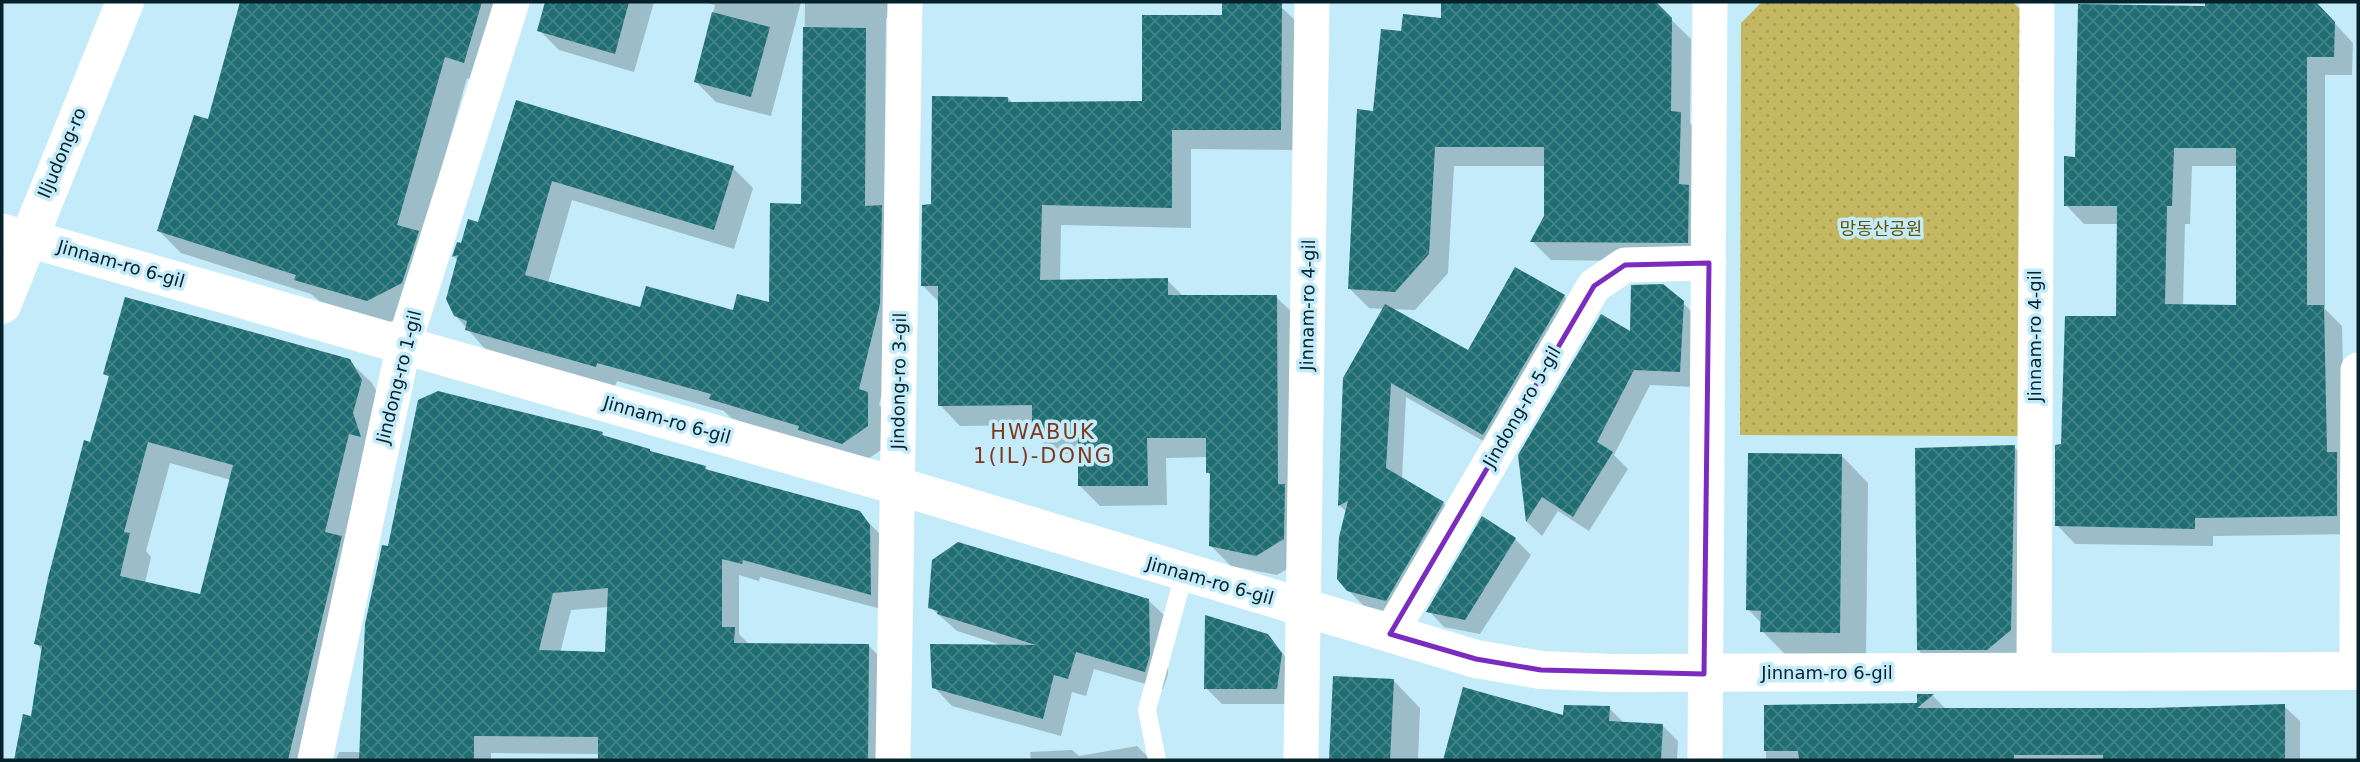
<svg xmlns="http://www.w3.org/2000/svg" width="2360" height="762" viewBox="0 0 2360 762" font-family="'DejaVu Sans','Noto Sans KR',sans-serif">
  <defs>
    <pattern id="park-dots" width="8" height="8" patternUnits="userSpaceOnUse" patternTransform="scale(1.75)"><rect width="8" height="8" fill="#c4b761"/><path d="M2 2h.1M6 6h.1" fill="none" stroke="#a79d54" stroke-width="1.8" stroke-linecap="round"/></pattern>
    <pattern id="building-cross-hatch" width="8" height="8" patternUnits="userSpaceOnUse" patternTransform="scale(1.75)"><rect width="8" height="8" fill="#1e6e73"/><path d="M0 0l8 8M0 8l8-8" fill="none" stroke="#448286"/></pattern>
  </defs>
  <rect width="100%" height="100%" fill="#c4ebf9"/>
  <polygon fill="url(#park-dots)" points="1762,2 2012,2 2023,11 2022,436 1740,435 1741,23"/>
  <g fill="#0003" fill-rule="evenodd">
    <polygon points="242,2 511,2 486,84 467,78 422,237 424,305 390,322 319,301 311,294 181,253 159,231 209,122"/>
    <polygon points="548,2 654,2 634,72 559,50 539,30"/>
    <polygon points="704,2 801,2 771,116 716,102 696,82 715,5"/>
    <polygon points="805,2 902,2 902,18 886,18 884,210 901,227 899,325 879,405 887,413 887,446 862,463 731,418 724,411 617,381 615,386 486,350 455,315 458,260 454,257 458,245 462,246 479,224 517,102 733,168 753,188 734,249 572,200 548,283 642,310 734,312 771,304 803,205"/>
    <polygon points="1224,2 1276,2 1302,27 1301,150 1191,149 1191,228 1061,225 1060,281 1167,280 1184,297 1276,297 1297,317 1304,559 1277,575 1231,566 1210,545 1212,476 1208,473 1208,457 1166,458 1167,505 1100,506 1080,486 1080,454 1054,454 1034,434 1033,425 960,426 940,405 939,302 922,285 933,206 1008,98 1013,103 1143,103 1224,17"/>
    <polygon points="1443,2 1653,2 1691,39 1690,123 1699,133 1707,262 1551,260 1532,241 1546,216 1546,166 1454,166 1448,273 1415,310 1390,309 1468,353 1516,269 1564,296 1580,312 1499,450 1406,397 1402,479 1443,503 1459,519 1402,615 1364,606 1348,590 1347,512 1340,506 1345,378 1384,309 1369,308 1350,289 1374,112 1402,33 1442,19"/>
    <path d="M 2207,2 L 2315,2 L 2353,43 L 2352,75 L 2325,75 L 2325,309 L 2342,326 L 2345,462 L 2355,534 L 2213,536 L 2213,546 L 2075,544 L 2057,525 L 2063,446 L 2117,318 L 2118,224 L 2084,224 L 2066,205 L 2077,158 L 2207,8 ZM 2192,166 L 2238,166 L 2238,306 L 2183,306 L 2185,224 L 2190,224 Z"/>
    <polygon points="1682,302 1698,318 1695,387 1650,385 1614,455 1628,469 1589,531 1558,511 1542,536 1527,522 1521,456"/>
    <path d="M 349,361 L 372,383 L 383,403 L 316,760 L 16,760 L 24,716 L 33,718 L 43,651 L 36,643 L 110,378 L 105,373 ZM 170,463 L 231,480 L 202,596 L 145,583 L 151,557 L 146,551 Z"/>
    <path d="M 602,433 L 606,438 L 649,450 L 653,454 L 705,467 L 710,472 L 859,513 L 877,531 L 887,544 L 889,611 L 760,577 L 759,581 L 739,575 L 739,634 L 750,645 L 868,645 L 886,663 L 885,760 L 600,760 L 600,754 L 491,753 L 491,760 L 336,760 L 339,752 L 361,752 L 389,548 ZM 609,607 L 607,654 L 560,653 L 571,610 Z"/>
    <polygon points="2014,447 2036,469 2033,652 1940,672 1918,650"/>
    <polygon points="1842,456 1868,483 1866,659 1789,658 1762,631 1762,624 1748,609"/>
    <polygon points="1515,539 1531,555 1480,634 1444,627 1429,611"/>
    <polygon points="1148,600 1167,618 1168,674 1163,689 1094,669 1086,696 1072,692 1061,736 952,706 934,687 1001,645 957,631 930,607"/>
    <polygon points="1267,635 1297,670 1292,704 1222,704 1206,688"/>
    <polygon points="1334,678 1393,680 1420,708 1418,760 1331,760"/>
    <polygon points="1464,689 1565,717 1609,708 1624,723 1662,725 1678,741 1677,760 1445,760"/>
    <polygon points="1918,696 1933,696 1947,710 2151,710 2284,706 2300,721 2300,760 1766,760 1766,706 1918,705"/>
    <polygon points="1137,746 1151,760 1031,760 1030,752 1072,750 1079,756"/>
  </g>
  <g fill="url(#building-cross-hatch)" fill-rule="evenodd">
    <polygon points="240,2 482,2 464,63 445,57 397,225 419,231 402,283 367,301 294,280 296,275 157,231 194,115 208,119"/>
    <polygon points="545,2 629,2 615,54 537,31"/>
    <polygon points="1222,2 1282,2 1281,130 1172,130 1172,208 1042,205 1040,280 1168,278 1168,295 1277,295 1278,484 1285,484 1284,539 1256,556 1209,546 1210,473 1206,473 1206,438 1147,438 1148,486 1078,486 1078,434 1032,434 1032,405 938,406 938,286 921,286 922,205 931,204 932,96 1008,97 1008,102 1142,101 1142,15 1222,15"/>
    <polygon points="1441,2 1656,2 1672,18 1671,111 1681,112 1679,184 1689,185 1688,243 1530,242 1544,216 1544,147 1435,147 1429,254 1395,292 1348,289 1357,109 1373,111 1381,29 1401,31 1403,14 1441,18"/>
    <path d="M 2205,2 L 2316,2 L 2335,22 L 2334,57 L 2307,57 L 2307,305 L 2324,305 L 2327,452 L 2337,452 L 2337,516 L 2195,518 L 2195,529 L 2055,526 L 2055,445 L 2061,444 L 2065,316 L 2116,316 L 2117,206 L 2064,206 L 2064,156 L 2075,157 L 2078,4 L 2205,6 ZM 2174,148 L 2236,148 L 2236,305 L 2165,304 L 2167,206 L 2172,206 Z"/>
    <polygon points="712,12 770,27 751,97 694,82"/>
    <polygon points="803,27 866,28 865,206 882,205 880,304 859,389 868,392 868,426 842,444 798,430 799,426 709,399 711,394 597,363 596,367 465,330 467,321 454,316 446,299 458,255 452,257 457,242 461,243 468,219 478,222 516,100 734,166 714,230 552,181 525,275 640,307 646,286 733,310 737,294 769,302 770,203 801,204"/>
    <polygon points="1515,267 1565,295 1483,435 1391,383 1386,468 1444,502 1386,601 1347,591 1337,579 1339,537 1348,501 1338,506 1343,378 1385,304 1468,350"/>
    <polygon points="1663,284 1684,301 1680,372 1634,370 1597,442 1613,452 1573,517 1542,497 1526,522 1518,455 1601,314 1630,331 1631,285"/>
    <path d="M 125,297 L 350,359 L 362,380 L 353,413 L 361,437 L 349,434 L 325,532 L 342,536 L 288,760 L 14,760 L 23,714 L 31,716 L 42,646 L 34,644 L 48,578 L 84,440 L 90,442 L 109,376 L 103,374 ZM 148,442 L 233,465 L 200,594 L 120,576 L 130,533 L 124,532 Z"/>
    <path d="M 438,391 L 603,432 L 602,435 L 650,449 L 650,451 L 706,466 L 705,469 L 860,511 L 870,525 L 871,595 L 743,560 L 742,564 L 722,559 L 722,627 L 735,627 L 734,643 L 869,644 L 868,760 L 598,760 L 598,737 L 474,736 L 474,760 L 359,760 L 365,624 L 382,545 L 388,546 L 418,400 ZM 608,588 L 605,652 L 539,650 L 553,593 Z"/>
    <polygon points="2015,445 2011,630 1987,650 1917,650 1915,448"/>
    <polygon points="1748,453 1842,454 1840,633 1760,632 1761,611 1746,610"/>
    <polygon points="1482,516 1516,538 1465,620 1426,612"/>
    <polygon points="958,542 1149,599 1150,655 1145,672 1076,652 1068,679 1054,675 1043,719 932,688 930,644 1036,645 937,614 938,611 928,608 932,560"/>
    <polygon points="1205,615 1268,634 1282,653 1277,689 1204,689"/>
    <polygon points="1333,676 1394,679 1390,760 1329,760"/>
    <polygon points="1463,687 1563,715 1564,705 1610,706 1609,721 1663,724 1661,760 1443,760"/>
    <polygon points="1917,694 1934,694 1917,708 2151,708 2285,704 2285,760 2103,760 2103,755 2014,755 2014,760 1816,760 1799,759 1798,751 1764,751 1764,705 1917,703"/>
  </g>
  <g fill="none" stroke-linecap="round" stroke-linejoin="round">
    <polyline stroke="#fff" stroke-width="18" points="1157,760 1147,710 1184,574"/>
    <g stroke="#fff" stroke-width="35">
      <polyline points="2,231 27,238"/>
      <polyline points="1390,634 1594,286 1625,265 1709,263"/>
      <polyline points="2034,671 2037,2"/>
      <polyline points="2357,671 2358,370"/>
      <polyline points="315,760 404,344 512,2"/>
      <polyline points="893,760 905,2"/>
      <polyline points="1301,760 1312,2"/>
      <polyline points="1705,760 1710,2"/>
    </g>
    <polyline stroke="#fff" stroke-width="38" points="27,238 898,486 1476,659 1541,670 1613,673 2358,671"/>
    <polyline stroke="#fff" stroke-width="38" points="2,305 125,2"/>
  </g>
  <path fill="none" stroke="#7b2cbf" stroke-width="5" stroke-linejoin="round" d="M 1709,263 L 1704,674 L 1541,670 L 1476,659 L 1390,634 L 1594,286 L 1625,265 Z"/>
  <g text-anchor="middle" stroke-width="7" stroke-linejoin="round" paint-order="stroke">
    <g font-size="18" fill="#05222a" stroke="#c4ebf9">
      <text transform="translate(62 153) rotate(-67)" y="6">Iljudong-ro</text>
      <text transform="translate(121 264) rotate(16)" y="6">Jinnam-ro 6-gil</text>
      <text transform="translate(1308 305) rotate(-89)" y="6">Jinnam-ro 4-gil</text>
      <text transform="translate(2035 336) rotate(-90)" y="6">Jinnam-ro 4-gil</text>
      <text transform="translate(399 377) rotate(-76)" y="6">Jindong-ro 1-gil</text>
      <text transform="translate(899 381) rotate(-89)" y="6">Jindong-ro 3-gil</text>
      <text transform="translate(1522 407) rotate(-60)" y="6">Jindong-ro 5-gil</text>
      <text transform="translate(667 420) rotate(16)" y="6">Jinnam-ro 6-gil</text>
      <text transform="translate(1210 581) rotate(16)" y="6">Jinnam-ro 6-gil</text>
      <text x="1827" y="679">Jinnam-ro 6-gil</text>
    </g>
    <g font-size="18" fill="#5f5400" stroke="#c4ebf9">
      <text x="1881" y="235">망동산공원</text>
    </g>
    <g font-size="21" letter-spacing="2" fill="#7b391f" stroke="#c4ebf9">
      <text x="1043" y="439">HWABUK<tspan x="1043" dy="24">1(IL)-DONG</tspan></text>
    </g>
  </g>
  <rect width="2360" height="762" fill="none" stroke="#05222a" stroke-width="7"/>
</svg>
